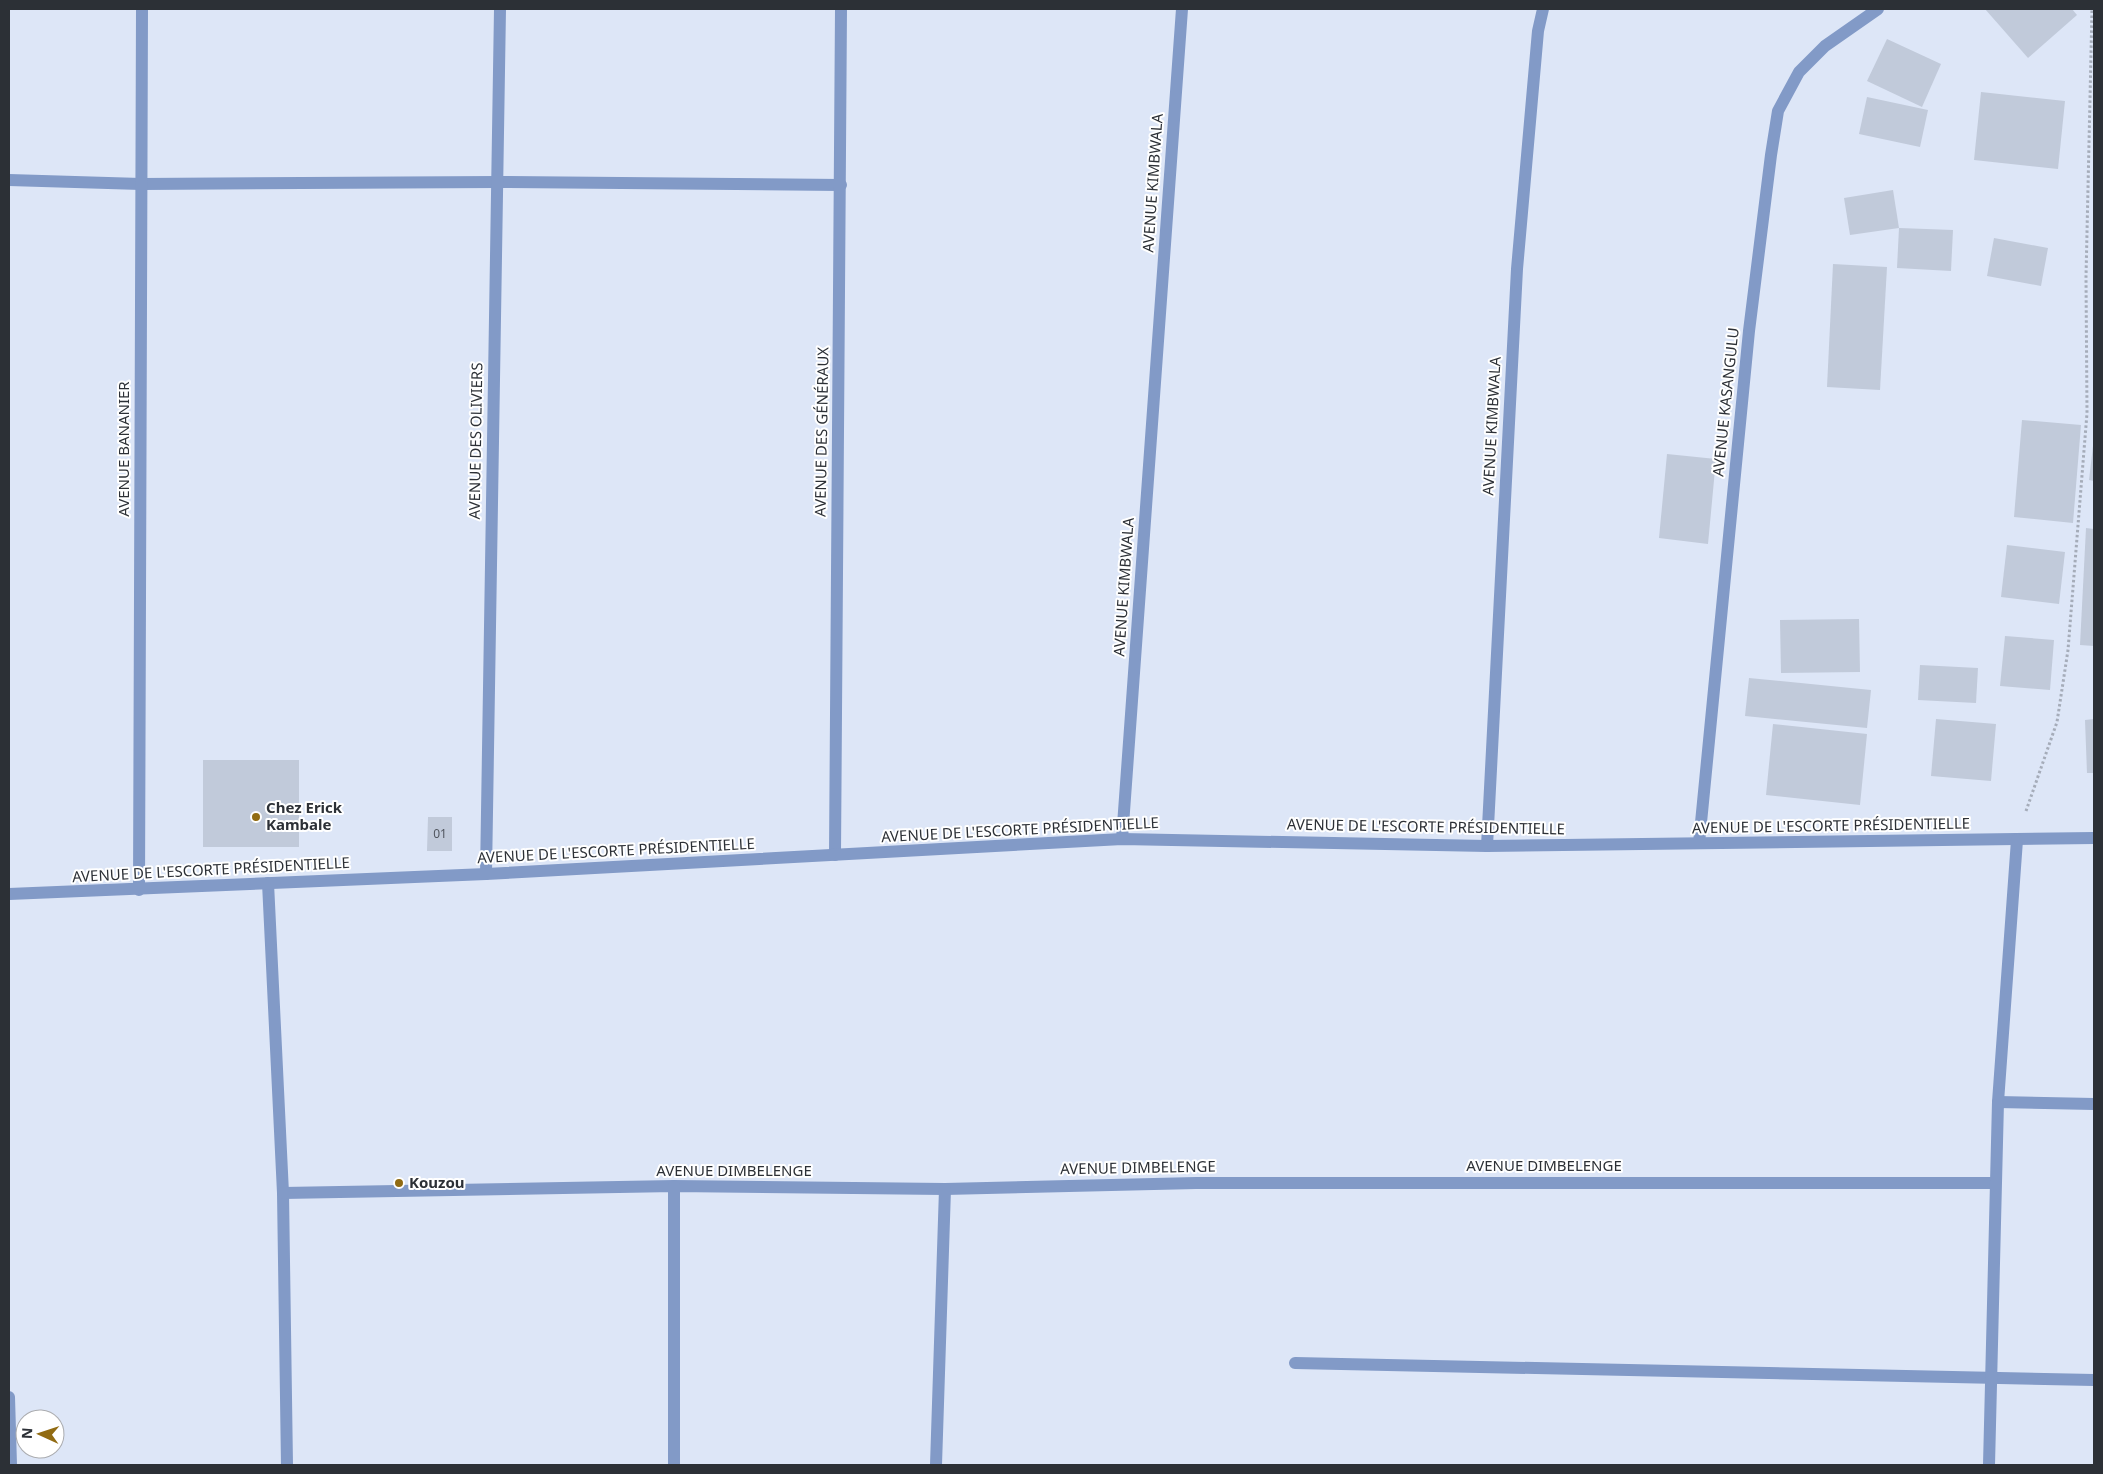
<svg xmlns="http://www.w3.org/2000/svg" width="2103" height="1474" viewBox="0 0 2103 1474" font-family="'Noto Sans',sans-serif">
  <rect width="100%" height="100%" fill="#dde6f7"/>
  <g fill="#c1cada">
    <polygon points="1985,9 2072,9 2077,15 2028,58"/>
    <polygon points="1887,39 1941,64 1922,107 1867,81"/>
    <polygon points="1981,92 2065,101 2058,169 1974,160"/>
    <polygon points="1867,97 1928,110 1920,147 1859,134"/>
    <polygon points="1893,190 1899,228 1850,235 1844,198"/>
    <polygon points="1899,228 1953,230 1951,271 1897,268"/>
    <polygon points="1994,238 2048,248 2041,286 1987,276"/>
    <polygon points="1833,264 1887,267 1880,390 1827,387"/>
    <polygon points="2022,420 2081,425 2073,523 2014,517"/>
    <polygon points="2093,446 2094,446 2094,481 2089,480"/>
    <polygon points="1667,454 1716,459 1708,544 1659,538"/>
    <polygon points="2086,528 2094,529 2094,646 2080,645"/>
    <polygon points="2007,545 2065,552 2059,604 2001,597"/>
    <polygon points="1859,619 1860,672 1781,673 1780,620"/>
    <polygon points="2005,636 2054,640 2050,690 2000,686"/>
    <polygon points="1920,665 1978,668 1976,703 1918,700"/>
    <polygon points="1749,678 1871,690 1867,728 1745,716"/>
    <polygon points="1936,719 1996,724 1991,781 1931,776"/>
    <polygon points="2094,719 2094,773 2087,773 2085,720"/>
    <polygon points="1773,724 1867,734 1860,805 1766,795"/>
    <rect x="203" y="760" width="96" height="87"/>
    <polygon points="428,817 452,817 452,851 427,851"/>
  </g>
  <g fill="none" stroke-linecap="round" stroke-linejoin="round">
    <polyline stroke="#a5acb9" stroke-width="3" stroke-dasharray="2.5 2.5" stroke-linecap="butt" points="2026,811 2057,722 2068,650 2087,413 2086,277 2092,9"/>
    <g stroke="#829ac7" stroke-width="12">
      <polyline points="9,180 141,184 497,182 841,185"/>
      <polyline points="1122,839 1182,9"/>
      <polyline points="1699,843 1749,331 1771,155 1778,111 1799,72 1825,46 1878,9"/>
      <polyline points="1487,846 1517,269 1538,31 1543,9"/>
      <polyline points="835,855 841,9"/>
      <polyline points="486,874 500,9"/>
      <polyline points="268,883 283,1193 287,1465"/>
      <polyline points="139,890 142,9"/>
      <polyline points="9,894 486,874 1122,839 1487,846 2094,838"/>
      <polyline points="1998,1102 2094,1104"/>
      <polyline points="283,1193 674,1186 945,1189 1196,1183 1995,1183"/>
      <polyline points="1295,1363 2094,1380"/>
      <polyline points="9,1397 11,1465"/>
      <polyline points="674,1465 674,1186"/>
      <polyline points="936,1465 945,1189"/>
      <polyline points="1989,1465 1998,1102 2017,840"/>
    </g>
  </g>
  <g fill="#916b12" stroke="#fff" stroke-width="2">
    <circle cx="256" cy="817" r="5"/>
    <circle cx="399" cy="1183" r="5"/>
  </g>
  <g text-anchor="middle" stroke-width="4" stroke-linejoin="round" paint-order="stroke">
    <g font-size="12" fill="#51565f">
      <text x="440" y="838">01</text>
    </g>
    <g font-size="15" fill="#2c3036" stroke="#fff">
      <text transform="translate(1153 183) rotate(-86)" y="5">AVENUE KIMBWALA</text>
      <text transform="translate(1726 402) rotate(-84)" y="5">AVENUE KASANGULU</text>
      <text transform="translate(1492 426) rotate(-87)" y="5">AVENUE KIMBWALA</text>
      <text transform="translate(822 432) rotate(-89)" y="5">AVENUE DES GÉNÉRAUX</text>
      <text transform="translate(476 441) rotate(-89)" y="5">AVENUE DES OLIVIERS</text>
      <text transform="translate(124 449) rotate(-90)" y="5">AVENUE BANANIER</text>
      <text transform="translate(1124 587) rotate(-86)" y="5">AVENUE KIMBWALA</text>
      <text transform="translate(1831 826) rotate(-1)" y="5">AVENUE DE L'ESCORTE PRÉSIDENTIELLE</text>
      <text transform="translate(1426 827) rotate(1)" y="5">AVENUE DE L'ESCORTE PRÉSIDENTIELLE</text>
      <text transform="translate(1020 830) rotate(-3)" y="5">AVENUE DE L'ESCORTE PRÉSIDENTIELLE</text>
      <text transform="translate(616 851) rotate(-3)" y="5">AVENUE DE L'ESCORTE PRÉSIDENTIELLE</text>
      <text transform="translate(211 870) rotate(-3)" y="5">AVENUE DE L'ESCORTE PRÉSIDENTIELLE</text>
      <text x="1544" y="1171">AVENUE DIMBELENGE</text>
      <text transform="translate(1138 1168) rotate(-1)" y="5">AVENUE DIMBELENGE</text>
      <text x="734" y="1176">AVENUE DIMBELENGE</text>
    </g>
    <g font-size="15" font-weight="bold" fill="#2c3036" stroke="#fff" text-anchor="start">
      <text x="266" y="813">Chez Erick<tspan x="266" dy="17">Kambale</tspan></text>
      <text x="409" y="1188">Kouzou</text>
    </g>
  </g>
  <rect width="2103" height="1474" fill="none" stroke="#2c3036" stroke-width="20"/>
  <g transform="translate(40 1434) rotate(273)"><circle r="24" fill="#ffffff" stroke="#abacaf"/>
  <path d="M0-4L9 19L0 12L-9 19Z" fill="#916b12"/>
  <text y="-8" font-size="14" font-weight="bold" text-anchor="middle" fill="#2c3036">N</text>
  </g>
</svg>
